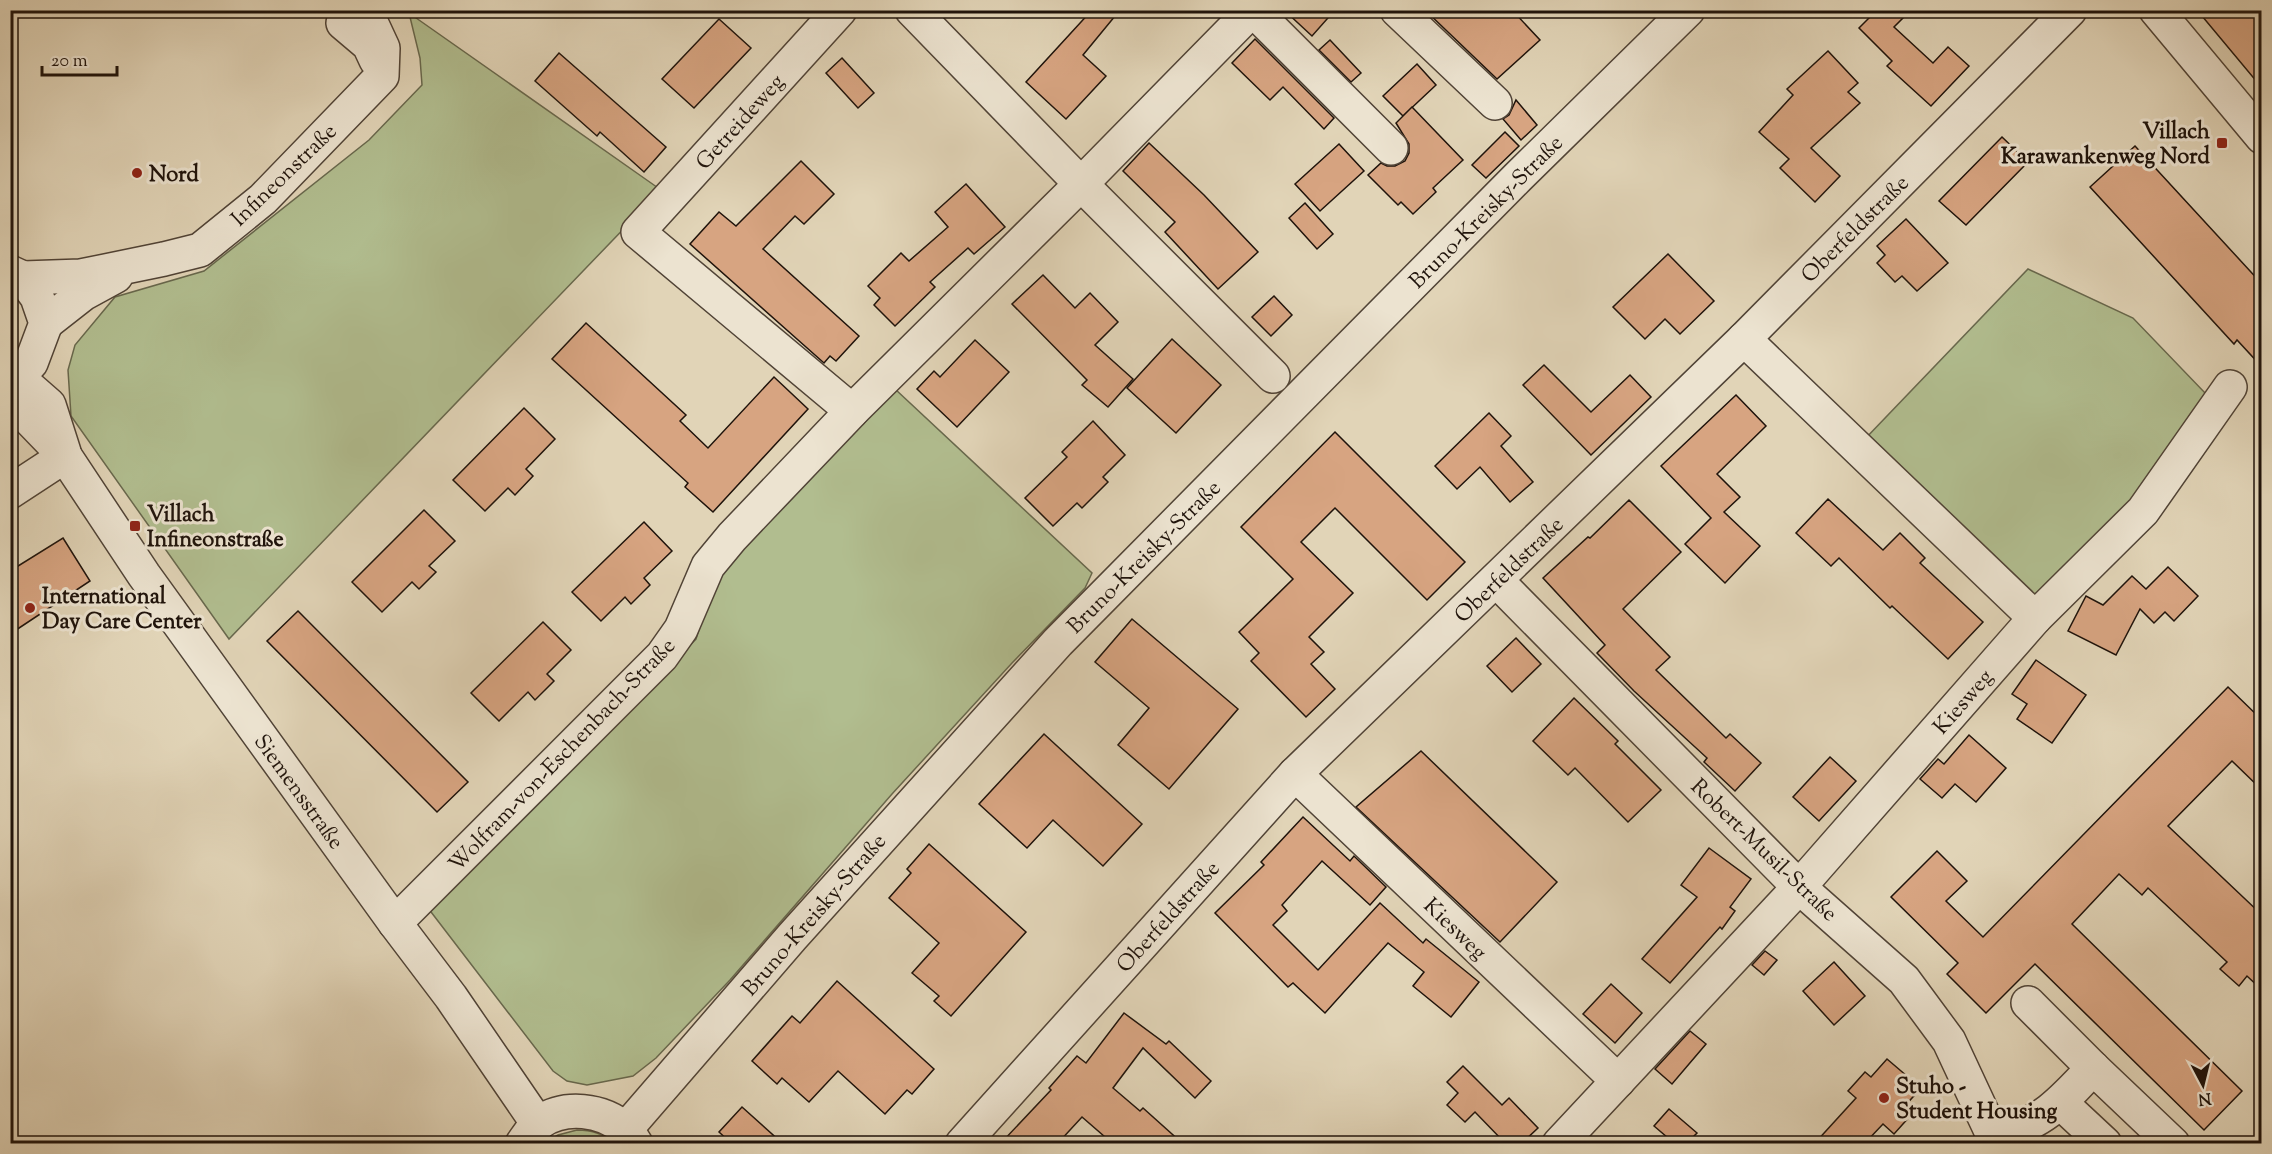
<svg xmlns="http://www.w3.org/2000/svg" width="2272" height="1154" viewBox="0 0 2272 1154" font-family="'Sorts Mill Goudy',serif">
  <rect width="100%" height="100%" fill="#e1d4b7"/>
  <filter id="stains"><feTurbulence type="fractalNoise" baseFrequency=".00333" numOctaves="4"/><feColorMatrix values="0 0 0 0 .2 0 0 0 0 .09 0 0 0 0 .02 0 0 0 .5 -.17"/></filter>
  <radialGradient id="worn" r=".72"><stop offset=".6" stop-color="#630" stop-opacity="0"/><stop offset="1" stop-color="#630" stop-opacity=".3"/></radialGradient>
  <g fill="#b1bd8f" stroke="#68684d" stroke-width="1.5">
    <polygon points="409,13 661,190 229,639 71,416 68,370 75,345 115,297 204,271 369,140 422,85 420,58"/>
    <polygon points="2028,269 2133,318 2207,395 2134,503 2037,599 1864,440"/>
    <polygon points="895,389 1092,573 1085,588 1012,663 892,794 730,980 656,1058 633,1076 587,1085 567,1081 553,1071 428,908 696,639 718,569"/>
    <path d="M 577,1130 C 591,1130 604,1134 614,1143 L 544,1143 L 558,1135 Z"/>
  </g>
  <g fill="#d7a481" stroke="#1f130b" stroke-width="1.5">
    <polygon points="1092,10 1120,10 1083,55 1106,76 1066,119 1026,82"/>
    <polygon points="1284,10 1335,10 1312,36"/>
    <polygon points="1425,10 1512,10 1540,40 1497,79"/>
    <polygon points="1877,10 1911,10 1894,27 1933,63 1948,47 1969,66 1931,106 1887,66 1892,61 1859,28"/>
    <polygon points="2197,10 2262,10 2262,88"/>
    <polygon points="719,19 751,48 694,108 662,79"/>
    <polygon points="1255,39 1334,118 1324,129 1283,87 1270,100 1232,63"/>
    <polygon points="1330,40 1361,73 1351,82 1319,50"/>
    <polygon points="1828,51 1858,83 1848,92 1860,103 1811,148 1840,176 1815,202 1780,168 1789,159 1759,132 1793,95 1787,89"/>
    <polygon points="559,53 666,147 644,172 600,132 597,136 535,81"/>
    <polygon points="842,58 874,93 858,108 826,73"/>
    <polygon points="1417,64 1436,85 1403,116 1383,96"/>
    <polygon points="1516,100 1537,125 1521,140 1503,119 1509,115"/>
    <polygon points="1412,107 1463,160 1433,188 1436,192 1413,214 1401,202 1398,205 1368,175 1381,163 1387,166 1395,166 1405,161 1409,153 1409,144 1396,123"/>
    <polygon points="1505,132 1519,146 1486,178 1472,165"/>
    <polygon points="2002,137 2028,162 1966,225 1939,201"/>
    <polygon points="1149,143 1204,195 1258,252 1218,289 1165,232 1175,222 1123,171"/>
    <polygon points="1339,144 1364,171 1320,211 1295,184"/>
    <polygon points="2135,146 2262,284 2262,367 2237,340 2234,344 2090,187"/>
    <polygon points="801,161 834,194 804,224 795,216 763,249 859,336 836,361 830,356 824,363 690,244 719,212 736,226"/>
    <polygon points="966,184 1005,227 974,254 968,248 930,282 935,287 895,326 874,305 880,298 868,286 901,253 909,261 948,227 935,212"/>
    <polygon points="1305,203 1333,234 1317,249 1289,218"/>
    <polygon points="1906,219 1948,263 1917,291 1902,276 1895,282 1877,263 1885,255 1877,246"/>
    <polygon points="1668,254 1714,301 1680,334 1665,319 1645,339 1613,307"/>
    <polygon points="1043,275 1075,308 1090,293 1118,322 1095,345 1133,379 1108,407 1082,385 1087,380 1012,304"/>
    <polygon points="1274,296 1292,315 1271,336 1252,317"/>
    <polygon points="586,323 686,415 680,421 708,448 774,377 808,409 713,512 685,487 688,483 552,359"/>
    <polygon points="1172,339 1221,385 1176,433 1127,388"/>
    <polygon points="975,340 1009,372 957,427 917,389 934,371 940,377"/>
    <polygon points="1544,365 1591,412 1630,375 1651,397 1591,455 1523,385"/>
    <polygon points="1736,395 1766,426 1717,474 1740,497 1724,512 1760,546 1725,583 1685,544 1711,518 1661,466"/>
    <polygon points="524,408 555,439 526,469 533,476 515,495 508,488 485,511 453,480"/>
    <polygon points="1489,413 1511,436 1501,446 1533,482 1510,502 1480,467 1457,489 1435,466"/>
    <polygon points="1093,421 1125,455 1103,477 1108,482 1082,508 1077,503 1053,526 1025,498 1067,457 1062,452"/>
    <polygon points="1335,432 1465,562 1427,600 1335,508 1301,542 1353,593 1309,637 1324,652 1311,664 1335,689 1306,717 1251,661 1259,653 1239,632 1293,579 1241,527"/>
    <polygon points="1828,499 1883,550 1900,533 1925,558 1920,563 1983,622 1948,659 1892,606 1890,608 1839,558 1831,566 1796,533"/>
    <polygon points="1629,500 1681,552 1623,609 1670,657 1656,670 1726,738 1730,734 1761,763 1735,791 1704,762 1707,758 1634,691 1597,653 1605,645 1543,578 1588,537 1590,538"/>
    <polygon points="424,510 455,541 429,566 436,572 419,589 412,582 382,612 352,582"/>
    <polygon points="644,522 672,551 644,578 650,585 631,604 625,597 601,621 572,592"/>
    <polygon points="63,538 90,581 10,634 10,571"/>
    <polygon points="2168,567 2198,596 2174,621 2165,612 2154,623 2140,609 2116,655 2068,631 2086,596 2103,605 2132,576 2146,589"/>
    <polygon points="298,611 468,782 437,812 267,641"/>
    <polygon points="1132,619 1238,709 1169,789 1118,745 1149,708 1095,662"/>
    <polygon points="543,622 571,650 547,674 554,681 535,700 528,692 499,721 471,693"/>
    <polygon points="1516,638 1541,664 1512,692 1487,666"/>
    <polygon points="2036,660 2086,695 2052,743 2017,719 2027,704 2012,694"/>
    <polygon points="2228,687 2262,720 2262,790 2232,761 2168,826 2262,915 2262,990 2247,976 2239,986 2220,969 2227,962 2148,888 2142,895 2119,874 2072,924 2242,1091 2204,1130 2035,964 1986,1013 1947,974 1958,963 1891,897 1937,851 1967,881 1946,901 1983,937"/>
    <polygon points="1574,698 1618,741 1615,744 1661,790 1628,822 1575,768 1568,775 1533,741"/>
    <polygon points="1044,734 1142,824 1103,866 1053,820 1027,848 979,804"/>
    <polygon points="1969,735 2006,768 1976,802 1955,784 1942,798 1920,779 1938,759 1944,764"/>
    <polygon points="1421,751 1557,882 1500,942 1356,807"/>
    <polygon points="1830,757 1856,781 1819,821 1793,797"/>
    <polygon points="1303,817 1350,861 1354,856 1386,887 1370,905 1322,861 1282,905 1287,911 1273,925 1318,970 1380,903 1423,943 1426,939 1479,982 1451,1017 1413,986 1424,972 1388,943 1325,1013 1293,983 1288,987 1215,913 1264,865 1261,862"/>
    <polygon points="929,844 1026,932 951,1016 934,1001 939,996 912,973 939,943 889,898 911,873 907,869"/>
    <polygon points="1709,848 1751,879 1730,907 1735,911 1722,929 1720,927 1670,983 1642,959 1697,897 1681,885"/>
    <polygon points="1765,951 1777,960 1764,975 1752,965"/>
    <polygon points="1834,962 1865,996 1834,1025 1803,991"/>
    <polygon points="837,981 934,1069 912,1094 907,1090 885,1114 838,1071 809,1102 782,1078 777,1084 752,1061 792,1016 800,1023"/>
    <polygon points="1611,984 1642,1013 1615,1043 1583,1014"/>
    <polygon points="1124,1013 1166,1044 1169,1041 1211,1081 1195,1098 1143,1048 1113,1088 1140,1111 1143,1108 1182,1143 1112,1143 1082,1117 1058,1143 1001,1143 1051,1090 1049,1088 1077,1056 1086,1063"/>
    <polygon points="1690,1031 1706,1044 1672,1084 1655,1069"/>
    <polygon points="1887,1059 1921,1088 1903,1108 1911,1115 1894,1134 1883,1124 1865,1143 1815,1143 1856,1098 1848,1091 1865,1072 1871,1077"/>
    <polygon points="1463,1066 1502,1105 1509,1098 1538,1128 1522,1143 1505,1143 1475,1112 1465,1122 1447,1105 1458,1093 1447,1082"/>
    <polygon points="742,1107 782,1143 731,1143 719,1132"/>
    <polygon points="1669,1109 1697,1133 1687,1143 1674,1143 1654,1126"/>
  </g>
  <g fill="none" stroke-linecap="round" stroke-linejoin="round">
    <g stroke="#504336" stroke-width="36">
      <g id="minor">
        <polyline points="840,10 638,232 852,411"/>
        <polyline points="912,10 1081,184 1273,376"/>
        <polyline points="1253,10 1391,148"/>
        <polyline points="1397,10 1495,103"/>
        <polyline points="2156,10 2262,137"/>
        <polyline points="343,23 369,45 376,60"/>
        <polyline points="10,272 23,278 37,297 46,323 31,363 10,381"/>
        <polyline points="23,278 81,276 164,259 200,250 263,199 382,76 383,48 370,20"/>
        <polyline points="46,323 83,294 116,276"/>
        <polyline points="17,377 49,405 64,452"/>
        <polyline points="10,399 65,456 144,575 395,923 451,997 538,1124"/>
        <polyline points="10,492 65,456"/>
        <polyline points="1496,580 1799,887 1904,980 1949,1041 1997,1144"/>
        <polyline points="2035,618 2143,511 2230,387"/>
        <polyline points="1295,774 1618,1081"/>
        <polyline points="395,923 662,656 681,629 708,566 732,537 852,411 1081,184 1252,10"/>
        <polyline points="2028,1003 2093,1068"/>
        <polyline points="2061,1103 2105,1144"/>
        <polyline points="626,1129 792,937 1058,642 1518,177 1688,10"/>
        <path d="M 1994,1138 C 2044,1121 2058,1106 2093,1068 L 2173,1144"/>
        <path d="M 522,1144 C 527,1137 533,1127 540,1122 C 565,1105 602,1109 625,1129 C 629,1133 633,1139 636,1144"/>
        <polyline points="962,1144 1295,774 1744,339 2070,10"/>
        <polyline points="1559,1144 1799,887 2035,618 1744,339"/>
      </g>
    </g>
    <use href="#minor" stroke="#ece3d0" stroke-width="33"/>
  </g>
  <g fill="#8f2418" stroke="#ece3d0" stroke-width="2">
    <rect x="2216" y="137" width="12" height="12" rx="3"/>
    <circle cx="137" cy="173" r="6"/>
    <rect x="129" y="520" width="12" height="12" rx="3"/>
    <circle cx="30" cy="608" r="6"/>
    <circle cx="1884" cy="1098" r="6"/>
  </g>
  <g text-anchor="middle" stroke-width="6" stroke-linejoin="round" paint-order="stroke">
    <g font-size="22" fill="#1f130b" stroke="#ece3d0">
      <text transform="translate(739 121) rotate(-48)" y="8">Getreideweg</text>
      <text transform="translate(283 174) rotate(-44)" y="8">Infineonstraße</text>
      <text transform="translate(1485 211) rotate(-45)" y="8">Bruno-Kreisky-Straße</text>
      <text transform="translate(1854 228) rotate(-45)" y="8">Oberfeldstraße</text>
      <text transform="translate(1143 556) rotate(-45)" y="8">Bruno-Kreisky-Straße</text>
      <text transform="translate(1508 569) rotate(-44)" y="8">Oberfeldstraße</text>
      <text transform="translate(1962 701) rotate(-49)" y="8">Kiesweg</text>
      <text transform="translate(561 754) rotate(-46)" y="8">Wolfram-von-Eschenbach-Straße</text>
      <text transform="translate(300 791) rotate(54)" y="8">Siemensstraße</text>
      <text transform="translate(1765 849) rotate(44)" y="8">Robert-Musil-Straße</text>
      <text transform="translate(813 914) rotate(-49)" y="8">Bruno-Kreisky-Straße</text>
      <text transform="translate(1167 916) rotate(-48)" y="8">Oberfeldstraße</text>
      <text transform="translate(1456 928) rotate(44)" y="8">Kiesweg</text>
    </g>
    <g font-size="22" font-weight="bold" fill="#1f130b" stroke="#ece3d0" text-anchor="start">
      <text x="2210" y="138" text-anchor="end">Villach<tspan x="2210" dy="25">Karawankenweg Nord</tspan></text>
      <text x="149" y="181">Nord</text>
      <text x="147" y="521">Villach<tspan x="147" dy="25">Infineonstraße</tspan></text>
      <text x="42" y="603">International<tspan x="42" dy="25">Day Care Center</tspan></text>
      <text x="1896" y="1093">Stuho -<tspan x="1896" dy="25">Student Housing</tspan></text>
    </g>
  </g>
  <rect width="2272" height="1154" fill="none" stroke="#e1d4b7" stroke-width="36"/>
  <rect x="12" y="12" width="2248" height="1130" fill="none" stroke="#1f130b" stroke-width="3"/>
  <rect x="18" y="18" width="2236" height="1118" fill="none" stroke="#1f130b" stroke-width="1.5"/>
  <g transform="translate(2203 1085) rotate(173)" stroke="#ece3d0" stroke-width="4.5" paint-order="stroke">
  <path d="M0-4.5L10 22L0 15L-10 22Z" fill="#1f130b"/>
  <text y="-9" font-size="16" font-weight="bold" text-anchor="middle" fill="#1f130b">N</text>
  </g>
  <path d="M42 66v9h75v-9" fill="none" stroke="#1f130b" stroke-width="3"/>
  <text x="51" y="66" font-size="18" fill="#1f130b" stroke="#ece3d0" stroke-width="4.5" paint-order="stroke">20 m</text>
  <rect width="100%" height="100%" filter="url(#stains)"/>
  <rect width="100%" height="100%" fill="url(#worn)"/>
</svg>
